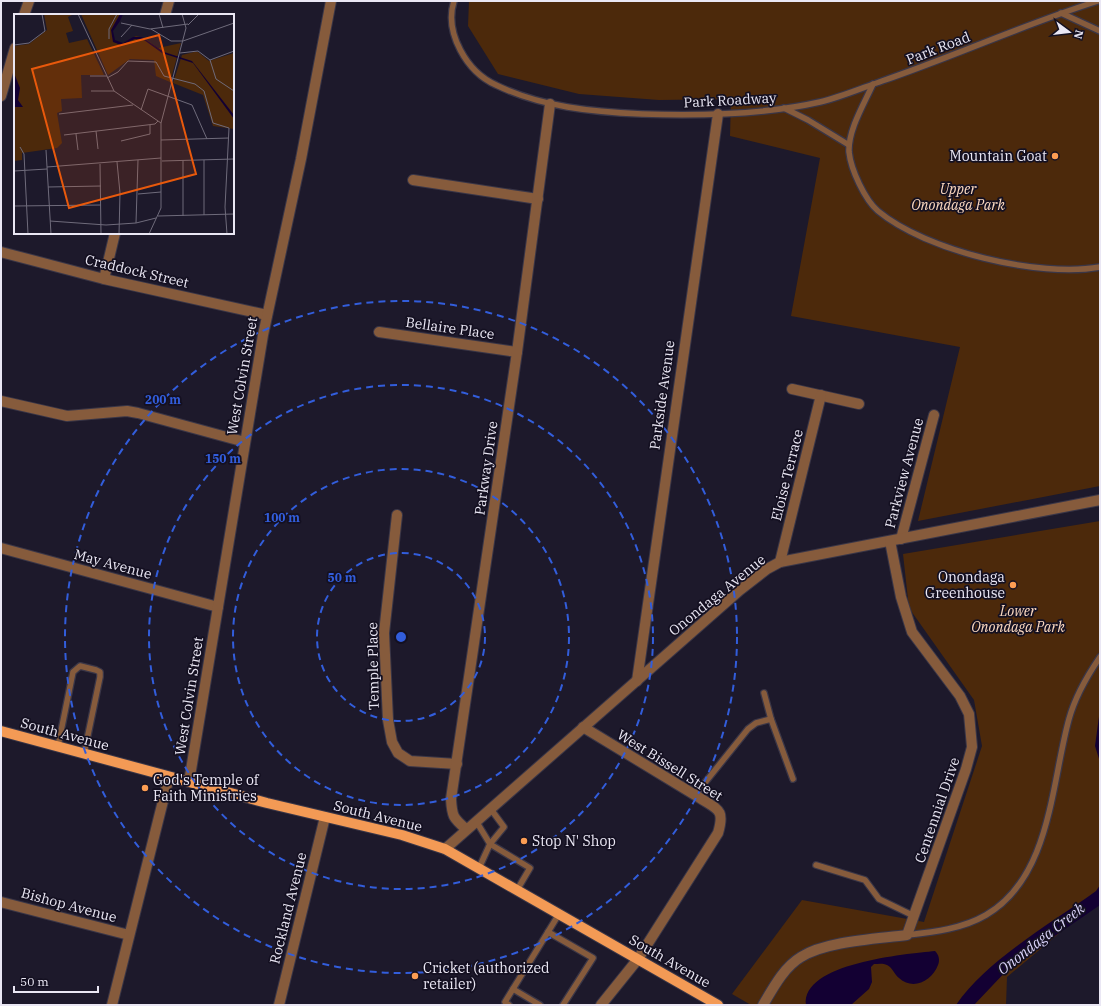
<svg xmlns="http://www.w3.org/2000/svg" width="1101" height="1006" viewBox="0 0 1101 1006" font-family="'IBM Plex Serif',serif">
  <rect width="100%" height="100%" fill="#1d192b"/>
  <g fill="#4c290b">
    <polygon points="469,1 1100,1 1100,486 918,521 960,347 791,316 820,158 730,136 731,99 659,100 579,94 498,74 468,26"/>
    <polygon points="1100,521 1100,899 1007,977 1006,1005 751,1005 732,994 802,900 924,922 982,746 974,700 909,608 903,554"/>
  </g>
  <g fill="#130033">
    <polygon points="1100,709 1100,762 1095,746"/>
    <path d="M 1100,885 L 1100,905 L 1010,967 L 974,1005 L 956,1005 C 986,960 1052,923 1096,891 Z"/>
    <path d="M 935,951 C 939,955 940,960 938,965 C 932,981 913,991 899,978 C 894,974 893,968 887,965 C 883,963 878,964 874,964 L 871,967 L 872,982 L 869,989 L 851,1005 L 806,1005 C 801,963 906,954 935,951 Z"/>
  </g>
  <g fill="none" stroke-linecap="round" stroke-linejoin="round">
    <g stroke="#3a3647" stroke-width="8">
      <g id="lane">
        <path d="M 454,1 C 444,33 467,72 496,85 C 541,107 593,112 642,114 C 701,116 763,115 820,102 C 841,97 862,88 882,81 C 955,56 1025,24 1098,1"/>
        <polyline points="1061,13 1100,31"/>
        <path d="M 873,84 C 864,104 848,130 849,152 C 851,170 865,200 878,211 C 926,251 1039,278 1100,267"/>
        <polyline points="784,108 808,120 849,145"/>
        <polyline points="764,693 771,719"/>
        <polyline points="58,746 73,672 80,666 96,670 100,672 100,677 84,754"/>
        <polyline points="695,795 748,729 756,723 771,719 793,779"/>
        <polyline points="490,808 504,827 490,844 530,868 517,890"/>
        <polyline points="476,821 490,844 479,868"/>
        <polyline points="816,865 865,880 879,899 914,916"/>
        <polyline points="548,932 593,958 563,1005"/>
        <path d="M 907,935 C 934,932 962,929 986,915 C 1051,877 1051,784 1069,719 C 1075,697 1087,676 1100,657"/>
        <polyline points="513,989 540,1005"/>
        <polyline points="509,1005 505,1002 559,914"/>
      </g>
    </g>
    <g stroke="#3a3647" stroke-width="12">
      <g id="street">
        <polyline points="24,15 29,1"/>
        <polyline points="165,15 169,1"/>
        <polyline points="1,96 15,48"/>
        <polyline points="413,180 538,199"/>
        <polyline points="1,252 104,279 267,315"/>
        <polyline points="104,279 115,233"/>
        <polyline points="379,332 517,352"/>
        <polyline points="792,389 859,404"/>
        <polyline points="1,401 67,416 127,411 138,413 245,442"/>
        <polyline points="397,515 384,633 388,720 392,742 398,753 410,761 457,764"/>
        <polyline points="901,539 934,415"/>
        <polyline points="1,548 218,607"/>
        <polyline points="780,562 821,395"/>
        <polyline points="637,681 718,114"/>
        <path d="M 583,727 L 700,798 C 718,810 725,809 718,833 L 638,959 L 601,1005"/>
        <polyline points="189,782 263,335 301,159 331,1"/>
        <path d="M 466,829 C 453,818 452,816 451,799 L 517,352 L 550,104"/>
        <polyline points="445,849 740,590 767,569 780,562 1100,500"/>
        <polyline points="1,902 129,935"/>
        <polyline points="112,1005 169,777"/>
        <polyline points="279,1005 325,817"/>
        <path d="M 763,1005 C 773,988 784,967 801,957 C 826,941 877,939 907,935 L 966,769 L 972,747 L 969,714 L 960,696 L 912,632 L 901,597 L 890,541"/>
      </g>
    </g>
    <g stroke="#3a3647" stroke-width="12">
      <polyline id="primary" points="1,731 267,803 402,835 445,849 718,1005"/>
    </g>
    <use href="#lane" stroke="#865b3c" stroke-width="5.5"/>
    <use href="#street" stroke="#865b3c" stroke-width="10"/>
    <use href="#primary" stroke="#f39a55" stroke-width="10"/>
  </g>
  <g fill="none" stroke="#325ddb" stroke-width="2" stroke-dasharray="7 5">
    <circle cx="401" cy="637" r="84"/>
    <circle cx="401" cy="637" r="168"/>
    <circle cx="401" cy="637" r="252"/>
    <circle cx="401" cy="637" r="336"/>
  </g>
  <g fill="#fc9d53" stroke="#141021" stroke-width="1.5">
    <circle cx="1055" cy="156" r="4"/>
    <circle cx="1013" cy="585" r="4"/>
    <circle cx="145" cy="788" r="4"/>
    <circle cx="524" cy="841" r="4"/>
    <circle cx="415" cy="976" r="4"/>
  </g>
  <g text-anchor="middle" stroke-width="3.5" stroke-linejoin="round" paint-order="stroke">
    <g font-size="14" fill="#eae7f4" stroke="#141021">
      <text transform="translate(938 48) rotate(-21)" y="5">Park Road</text>
      <text transform="translate(730 100) rotate(-3)" y="5">Park Roadway</text>
      <text transform="translate(137 271) rotate(13)" y="5">Craddock Street</text>
      <text transform="translate(450 328) rotate(8)" y="5">Bellaire Place</text>
      <text transform="translate(242 376) rotate(-80)" y="5">West Colvin Street</text>
      <text transform="translate(662 395) rotate(-82)" y="5">Parkside Avenue</text>
      <text transform="translate(486 468) rotate(-82)" y="5">Parkway Drive</text>
      <text transform="translate(904 473) rotate(-75)" y="5">Parkview Avenue</text>
      <text transform="translate(787 475) rotate(-76)" y="5">Eloise Terrace</text>
      <text transform="translate(113 564) rotate(15)" y="5">May Avenue</text>
      <text transform="translate(717 595) rotate(-39)" y="5">Onondaga Avenue</text>
      <text transform="translate(373 666) rotate(-91)" y="5">Temple Place</text>
      <text transform="translate(189 696) rotate(-81)" y="5">West Colvin Street</text>
      <text transform="translate(65 734) rotate(15)" y="5">South Avenue</text>
      <text transform="translate(670 765) rotate(32)" y="5">West Bissell Street</text>
      <text transform="translate(937 810) rotate(-71)" y="5">Centennial Drive</text>
      <text transform="translate(378 816) rotate(14)" y="5">South Avenue</text>
      <text transform="translate(69 905) rotate(15)" y="5">Bishop Avenue</text>
      <text transform="translate(288 908) rotate(-76)" y="5">Rockland Avenue</text>
      <text transform="translate(670 961) rotate(30)" y="5">South Avenue</text>
    </g>
    <g font-size="14" fill="#eae7f4" stroke="#141021" text-anchor="start">
      <text x="1047" y="161" text-anchor="end">Mountain Goat</text>
      <text x="1005" y="582" text-anchor="end">Onondaga<tspan x="1005" dy="16">Greenhouse</tspan></text>
      <text x="153" y="785">God's Temple of<tspan x="153" dy="16">Faith Ministries</tspan></text>
      <text x="532" y="846">Stop N' Shop</text>
      <text x="423" y="973">Cricket (authorized<tspan x="423" dy="16">retailer)</tspan></text>
    </g>
    <g font-size="14" font-style="italic" fill="#fddac1" stroke="#141021">
      <text x="958" y="194">Upper<tspan x="958" dy="16">Onondaga Park</tspan></text>
      <text x="1018" y="616">Lower<tspan x="1018" dy="16">Onondaga Park</tspan></text>
    </g>
    <g font-size="15" font-style="italic" fill="#d9d2f8" stroke="#141021">
      <text transform="translate(1041 939) rotate(-38)" y="5">Onondaga Creek</text>
    </g>
  </g>
  <g transform="translate(14 14)">
    <rect width="220" height="220" fill="#1d192b"/>
    <path d="M 30,0 L 60,0 L 54,3 L 59,17 L 52,19 L 55,29 L 73,25 L 90,61 L 67,61 L 68,84 L 47,85 L 48,97 L 43,99 L 48,129 L 43,134 L 8,139 L 8,146 L 0,147 L 0,32 L 15,30 L 33,16 ZM 67,0 L 107,0 L 98,16 L 98,22 L 104,30 L 107,30 L 122,22 L 130,24 L 144,34 L 167,29 L 156,68 L 142,62 L 140,46 L 116,45 L 94,61 ZM 180,38 L 184,38 L 195,47 L 220,39 L 220,115 L 199,112 L 189,81 L 159,69 L 168,41 Z" fill="#4c290b"/>
    <path d="M 106,0 L 109,0 L 106,7 L 99,17 L 101,26 L 109,29 L 119,23 L 128,23 L 150,38 L 178,47 L 220,101 L 220,105 L 179,49 L 148,39 L 130,26 L 121,25 L 107,31 L 99,28 L 97,16 ZM 0,59 L 6,74 L 4,86 L 9,93 L 0,93 Z" fill="#130033"/>
    <path fill="none" stroke="#6f6b7b" stroke-width="1" d="M 64,0 L 100,77 L 147,109M 145,0 L 149,14M 107,9 L 136,15 L 174,10M 174,11 L 185,0M 137,15 L 157,27 L 169,27M 107,23 L 118,11M 95,25 L 95,15 L 103,0M 169,27 L 220,9M 0,31 L 15,29 L 31,17 L 28,0M 166,39 L 184,37 L 196,46 L 220,37M 196,46 L 202,65 L 220,77M 76,62 L 93,62M 93,64 L 104,58 L 114,47 L 142,48 L 150,62 L 181,70 L 190,77 L 199,109 L 215,114 L 211,193 L 213,220M 77,77 L 100,77M 127,96 L 134,75 L 178,91 L 193,125M 45,100 L 119,91M 82,117 L 84,135M 62,120 L 64,136M 50,121 L 141,110 L 144,107M 147,126 L 215,124M 107,127 L 136,120 L 136,111M 6,133 L 10,140 L 14,220M 32,136 L 37,220M 148,147 L 220,145M 103,148 L 106,179 L 105,220M 86,150 L 87,220M 33,153 L 147,144M 0,157 L 33,155M 34,173 L 87,172M 124,180 L 147,178M 0,192 L 87,191M 190,201 L 190,146M 144,202 L 220,200M 169,202 L 169,146M 36,207 L 92,211 L 122,209 L 142,204M 122,209 L 124,146M 135,220 L 147,194 L 147,109 L 172,14 L 168,0"/>
    <path fill="#e8590c" fill-opacity="0.15" stroke="#e8590c" stroke-width="2" d="M 145,21 L 182,160 L 55,194 L 18,55 Z"/>
    <rect width="220" height="220" fill="none" stroke="#eae7f4" stroke-width="2"/>
  </g>
  <circle cx="401" cy="637" r="6" fill="#325ddb" stroke="#141021" stroke-width="2"/>
  <g font-size="12" text-anchor="middle" font-weight="bold" fill="#325ddb" stroke="#141021" stroke-width="3.5" stroke-linejoin="round" paint-order="stroke">
    <text x="163" y="404">200 m</text>
    <text x="223" y="463">150 m</text>
    <text x="282" y="522">100 m</text>
    <text x="342" y="582">50 m</text>
  </g>
  <rect width="1101" height="1006" fill="none" stroke="#eae7f4" stroke-width="4"/>
  <g transform="translate(1069 32) rotate(105)" stroke="#141021" stroke-width="3" paint-order="stroke">
  <path d="M0-3L7 15L0 10L-7 15Z" fill="#eae7f4"/>
  <text y="-6" font-size="11" font-weight="bold" text-anchor="middle" fill="#eae7f4">N</text>
  </g>
  <path d="M14 986v6h84v-6" fill="none" stroke="#eae7f4" stroke-width="2"/>
  <text x="20" y="986" font-size="12" fill="#eae7f4" stroke="#141021" stroke-width="3" paint-order="stroke">50 m</text>
</svg>
